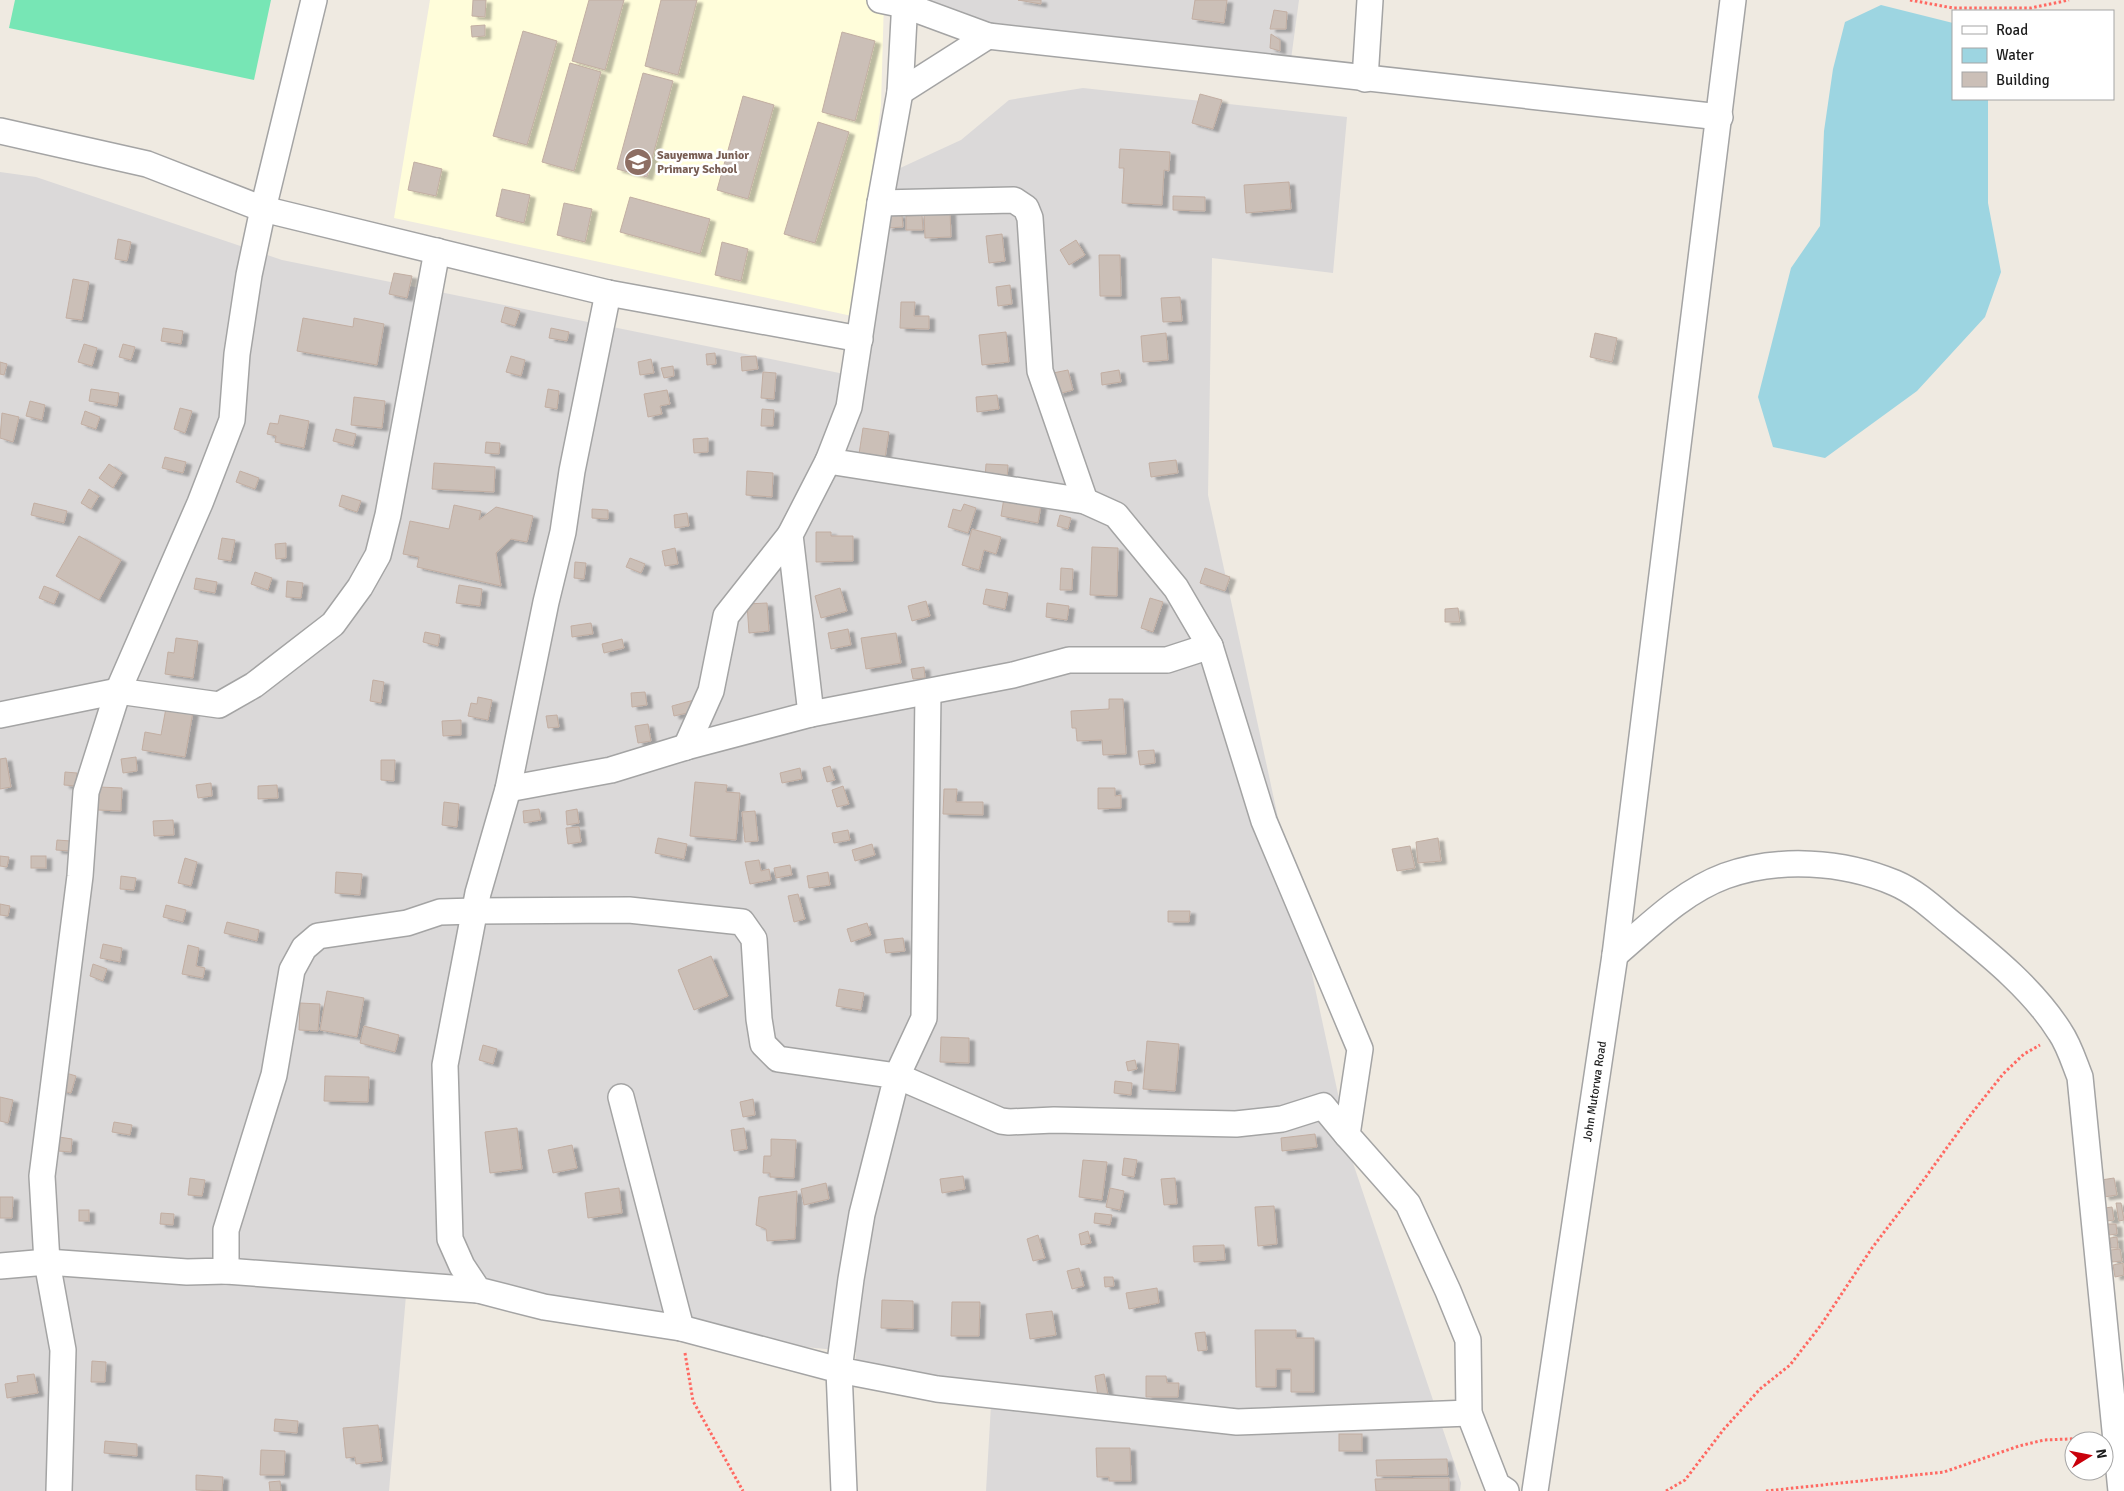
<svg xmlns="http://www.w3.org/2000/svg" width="2124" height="1491" viewBox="0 0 2124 1491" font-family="Signika,sans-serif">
  <defs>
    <filter id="shadow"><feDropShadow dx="5.5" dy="3" stdDeviation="1" flood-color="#0004"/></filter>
  </defs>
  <rect width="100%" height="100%" fill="#efeae1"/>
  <g fill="#dbd9d9">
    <polygon points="914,0 1299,0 1289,74 972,31"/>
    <polygon points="1083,88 1347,117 1333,273 1212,258 1208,495 1353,1163 1461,1483 1460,1491 986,1491 991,1405 854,1383 856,1352 652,1332 407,1284 389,1491 0,1491 0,172 36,177 282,260 859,377 898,169 961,140 1009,100"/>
  </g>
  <polygon fill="#fffdda" points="430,0 884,0 881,105 852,316 394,218"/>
  <polygon fill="#77e6b5" points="15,0 271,0 254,80 9,28"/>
  <polygon fill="#9dd5e1" points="1881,5 1953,23 1953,99 1988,99 1988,203 2001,272 1985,317 1917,391 1825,458 1773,447 1758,397 1791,268 1820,226 1824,131 1833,69 1845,22"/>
  <g fill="#cbbfb7" stroke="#c2aea2" filter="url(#shadow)">
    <polygon points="473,0 486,0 485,17 472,16"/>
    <polygon points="589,0 624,0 605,70 572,61"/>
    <polygon points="661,0 697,0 678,75 645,66"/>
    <polygon points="1018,0 1041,0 1041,4"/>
    <polygon points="1195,0 1227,0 1224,23 1192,19"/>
    <polygon points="1274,10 1287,12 1286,29 1270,29"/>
    <polygon points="485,25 485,36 472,37 471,26"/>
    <polygon points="523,31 557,41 527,145 493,136"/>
    <polygon points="842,32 875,41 855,121 822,112"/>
    <polygon points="1271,34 1280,40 1280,51 1270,48"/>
    <polygon points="570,63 601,72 574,171 542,162"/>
    <polygon points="643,73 673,81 647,177 617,169"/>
    <polygon points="1200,94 1222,100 1213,129 1192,123"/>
    <polygon points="743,96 774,105 748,199 717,190"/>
    <polygon points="818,122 849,132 815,243 784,234"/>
    <polygon points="1120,149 1170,152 1169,171 1164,170 1162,205 1122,203 1124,168 1119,168"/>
    <polygon points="414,162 442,169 436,196 408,190"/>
    <polygon points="1289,182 1291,209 1246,213 1244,185"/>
    <polygon points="502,189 530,195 524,223 496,216"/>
    <polygon points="1173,196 1205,197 1205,211 1173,210"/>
    <polygon points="630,197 710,219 700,254 620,232"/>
    <polygon points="564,203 592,209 585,242 557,235"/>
    <polygon points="950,211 951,237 925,238 924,212"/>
    <polygon points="887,215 902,215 903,227 887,228"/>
    <polygon points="922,215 923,230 906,230 906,216"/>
    <polygon points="1002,234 1005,261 989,263 986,236"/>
    <polygon points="118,239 131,242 127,261 115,259"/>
    <polygon points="1076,240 1085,255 1069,265 1060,250"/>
    <polygon points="722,242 748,249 741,281 715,275"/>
    <polygon points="1099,255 1120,255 1121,296 1100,296"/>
    <polygon points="394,273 412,276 407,298 389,294"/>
    <polygon points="73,279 89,282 82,320 66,318"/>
    <polygon points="1010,285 1012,304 998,306 996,287"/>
    <polygon points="1180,297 1182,321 1163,322 1161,298"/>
    <polygon points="901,302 915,302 914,316 929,316 929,329 900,328"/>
    <polygon points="505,307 520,311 515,326 501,322"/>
    <polygon points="303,318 353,327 354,318 384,324 377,365 297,351"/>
    <polygon points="163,328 183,331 181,344 161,341"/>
    <polygon points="551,328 569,332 567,341 549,338"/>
    <polygon points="1006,332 1009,362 982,365 979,335"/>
    <polygon points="1166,333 1168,360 1143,362 1141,336"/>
    <polygon points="1595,333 1617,338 1612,362 1590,357"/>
    <polygon points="84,344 97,348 92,366 78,362"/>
    <polygon points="123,344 135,347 131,360 119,357"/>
    <polygon points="715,353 716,364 707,365 706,354"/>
    <polygon points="511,356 525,360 521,376 506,372"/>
    <polygon points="756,356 758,369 742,371 741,357"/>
    <polygon points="651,359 654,373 640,375 638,362"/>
    <polygon points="0,362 7,364 4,375 0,374"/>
    <polygon points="673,366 674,376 664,378 661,368"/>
    <polygon points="1068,370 1073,390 1058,394 1053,373"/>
    <polygon points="1119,370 1121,382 1102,385 1101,373"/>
    <polygon points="763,372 776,373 774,399 761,398"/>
    <polygon points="91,389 119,393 117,406 89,401"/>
    <polygon points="548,389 559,391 557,409 545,407"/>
    <polygon points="667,390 670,404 660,406 662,414 648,417 644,394"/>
    <polygon points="997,395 999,409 977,412 976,397"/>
    <polygon points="354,397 385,401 382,428 351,425"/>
    <polygon points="30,401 45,405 42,420 26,416"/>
    <polygon points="180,408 192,411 185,433 174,429"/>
    <polygon points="762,409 774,410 773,426 761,426"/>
    <polygon points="85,411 100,417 96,429 81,424"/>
    <polygon points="2,413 19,417 13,442 0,438"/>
    <polygon points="280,415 309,421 304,448 275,442 276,436 267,434 270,423 278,424"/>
    <polygon points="863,428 889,432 885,458 859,454"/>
    <polygon points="336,429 356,434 353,446 333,441"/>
    <polygon points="708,438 708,452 694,453 693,439"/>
    <polygon points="486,442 500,443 499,454 485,453"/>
    <polygon points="165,457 186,462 183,473 162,468"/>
    <polygon points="1176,460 1178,473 1151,477 1149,463"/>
    <polygon points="434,463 495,467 494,492 432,489"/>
    <polygon points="109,464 122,473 113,488 99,478"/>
    <polygon points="986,464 1008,465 1007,479 985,478"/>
    <polygon points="240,471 259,478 255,489 236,482"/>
    <polygon points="747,471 773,473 772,497 746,495"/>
    <polygon points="89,489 99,496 91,509 81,503"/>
    <polygon points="342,495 361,501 357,512 339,506"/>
    <polygon points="1004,498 1041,505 1038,523 1001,516"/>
    <polygon points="34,503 67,511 64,523 31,515"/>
    <polygon points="964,504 976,508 968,533 948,527 953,509 961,511"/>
    <polygon points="454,505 481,511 479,520 496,507 533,516 527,542 511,539 496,553 501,586 417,567 419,557 403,554 410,521 449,529"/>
    <polygon points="592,509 608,510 608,519 592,518"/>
    <polygon points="687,513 689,526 675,528 674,515"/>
    <polygon points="1060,515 1071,518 1068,529 1057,526"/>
    <polygon points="972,529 1001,537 996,554 984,550 979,570 962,565"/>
    <polygon points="816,532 831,532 831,536 853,536 853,561 816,562"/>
    <polygon points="79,536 121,560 99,600 56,576"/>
    <polygon points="222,538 235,540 231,561 218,559"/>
    <polygon points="286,543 286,558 276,559 275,544"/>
    <polygon points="1092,547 1118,548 1117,596 1090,595"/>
    <polygon points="675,548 678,564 665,566 662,551"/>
    <polygon points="630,558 645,564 641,573 626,567"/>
    <polygon points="575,562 586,563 584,579 574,578"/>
    <polygon points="1061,568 1073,569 1072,590 1060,590"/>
    <polygon points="1205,568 1230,577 1225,591 1200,583"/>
    <polygon points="255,572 272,578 268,590 251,584"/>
    <polygon points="196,578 217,582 215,593 194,589"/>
    <polygon points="287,581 303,583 301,598 286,597"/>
    <polygon points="459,585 482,589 480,606 456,603"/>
    <polygon points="44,586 59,592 54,604 39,598"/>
    <polygon points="840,588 847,611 821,618 815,596"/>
    <polygon points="986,589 1008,593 1005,609 983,604"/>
    <polygon points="1150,598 1163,602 1153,632 1141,628"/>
    <polygon points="926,601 930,616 912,621 908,606"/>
    <polygon points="767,603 769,631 749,633 747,604"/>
    <polygon points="1047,603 1069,606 1067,620 1046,617"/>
    <polygon points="1458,608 1460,622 1445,622 1445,609"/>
    <polygon points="591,623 593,634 572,637 571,626"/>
    <polygon points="848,629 851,645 831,649 828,633"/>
    <polygon points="425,632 440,635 438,646 423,642"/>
    <polygon points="896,633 901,663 866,669 861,638"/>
    <polygon points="176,638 198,641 193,678 165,674 168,652 174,653"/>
    <polygon points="622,639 624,648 604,653 602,644"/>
    <polygon points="924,667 925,678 913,679 911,669"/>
    <polygon points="373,680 384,682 381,703 370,701"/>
    <polygon points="645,692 647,705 632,707 631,693"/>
    <polygon points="478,697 492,700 488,720 468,716 471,703 477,704"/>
    <polygon points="1109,699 1123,699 1126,754 1103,755 1102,740 1077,741 1076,728 1072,728 1071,711 1109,709"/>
    <polygon points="694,700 696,711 674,716 672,706"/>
    <polygon points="166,708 193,712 185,757 142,750 145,732 161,735"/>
    <polygon points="557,715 559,727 548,728 546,716"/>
    <polygon points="461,720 461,735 443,736 442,721"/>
    <polygon points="648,724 651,741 638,743 635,726"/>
    <polygon points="1154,750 1155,763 1140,765 1138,751"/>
    <polygon points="136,757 137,771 123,773 121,759"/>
    <polygon points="6,758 11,787 0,789 0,759"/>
    <polygon points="381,760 395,760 394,781 381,780"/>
    <polygon points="830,766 835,780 827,782 823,768"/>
    <polygon points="800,768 802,779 782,783 780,773"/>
    <polygon points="65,772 77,773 76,786 64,785"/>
    <polygon points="695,782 727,785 726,792 740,793 736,840 690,836"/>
    <polygon points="211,783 212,796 198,798 196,785"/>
    <polygon points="277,785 278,798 258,799 258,786"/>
    <polygon points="843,786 849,804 837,807 832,790"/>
    <polygon points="99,787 122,788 121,811 98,810"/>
    <polygon points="1098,788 1115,788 1115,796 1121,795 1121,808 1098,809"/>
    <polygon points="944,789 957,789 956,802 983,802 983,815 943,814"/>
    <polygon points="444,802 459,804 457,827 442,825"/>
    <polygon points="539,809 541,820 524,823 523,811"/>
    <polygon points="577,809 579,823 567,825 566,811"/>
    <polygon points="755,811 758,841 745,842 742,812"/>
    <polygon points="173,820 174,835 154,836 153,821"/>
    <polygon points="579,827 581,842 568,844 566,828"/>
    <polygon points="848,830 850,840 834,843 832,833"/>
    <polygon points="658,838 687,844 684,859 655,853"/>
    <polygon points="1438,838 1441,861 1418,863 1416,842"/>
    <polygon points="57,840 71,841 70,851 56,850"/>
    <polygon points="872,844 875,855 855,861 852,850"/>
    <polygon points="1410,846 1415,868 1397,871 1392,849"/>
    <polygon points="0,856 9,857 7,867 0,866"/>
    <rect x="31" y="856" width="15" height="12"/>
    <polygon points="185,858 197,862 191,886 178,883"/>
    <polygon points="759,860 761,871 769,869 771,880 750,884 745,862"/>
    <polygon points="790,865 792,875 776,878 774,868"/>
    <polygon points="336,872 362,874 360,895 335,893"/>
    <polygon points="828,872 830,885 809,888 807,876"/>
    <polygon points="121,876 136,878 134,890 120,889"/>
    <polygon points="798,894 805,919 794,922 788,896"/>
    <polygon points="0,904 10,906 8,916 0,915"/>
    <polygon points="166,905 186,910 183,922 163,917"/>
    <polygon points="1168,911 1190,911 1189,922 1168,922"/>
    <polygon points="227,922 259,930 257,941 224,933"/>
    <polygon points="867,923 871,935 851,942 847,929"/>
    <polygon points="903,938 905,951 886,953 884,940"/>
    <polygon points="103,944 122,948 120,962 100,958"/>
    <polygon points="188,945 199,948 196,966 205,968 203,978 182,974"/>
    <polygon points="711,956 728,996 694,1010 678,970"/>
    <polygon points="93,964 107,969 103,981 90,976"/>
    <polygon points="839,989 864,993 861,1010 836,1006"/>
    <polygon points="327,991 364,998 357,1037 320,1030"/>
    <polygon points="300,1003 320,1004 318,1031 299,1030"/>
    <polygon points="364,1026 399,1035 395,1052 360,1043"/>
    <polygon points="941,1037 969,1038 969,1063 940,1062"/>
    <polygon points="1147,1041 1179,1044 1175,1091 1143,1089"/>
    <polygon points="483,1045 497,1049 493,1064 479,1060"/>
    <polygon points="1135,1060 1137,1069 1128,1071 1126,1062"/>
    <polygon points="66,1073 76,1076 71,1093 61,1091"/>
    <polygon points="325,1076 369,1077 368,1102 324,1101"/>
    <polygon points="1115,1081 1132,1083 1131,1095 1114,1093"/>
    <polygon points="0,1097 13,1100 8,1123 0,1121"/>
    <polygon points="753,1099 755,1115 743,1117 740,1102"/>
    <polygon points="114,1122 132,1125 130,1135 112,1132"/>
    <polygon points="517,1128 522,1169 490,1173 485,1132"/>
    <polygon points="744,1128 747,1149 734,1151 731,1130"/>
    <polygon points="1315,1134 1317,1147 1282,1151 1281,1138"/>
    <polygon points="59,1137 72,1139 71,1152 58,1151"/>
    <polygon points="771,1139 796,1140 794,1178 770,1177 770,1173 763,1173 764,1156 771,1156"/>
    <polygon points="572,1145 577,1168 553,1173 548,1150"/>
    <polygon points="1124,1158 1137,1160 1134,1177 1122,1175"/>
    <polygon points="1083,1160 1107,1162 1102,1200 1079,1197"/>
    <polygon points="963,1176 965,1189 942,1193 940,1179"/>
    <polygon points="190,1178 205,1180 202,1196 188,1195"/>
    <polygon points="1175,1178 1177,1204 1164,1205 1161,1179"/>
    <polygon points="2114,1178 2117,1195 2104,1197 2101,1180"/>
    <polygon points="826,1183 829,1199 804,1205 801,1189"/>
    <polygon points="619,1188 622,1213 588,1218 585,1193"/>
    <polygon points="1110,1188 1124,1191 1120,1210 1106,1207"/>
    <polygon points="797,1191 795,1239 767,1241 766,1229 756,1225 759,1197"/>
    <polygon points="0,1197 13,1197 12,1218 0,1218"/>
    <polygon points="2116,1203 2121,1203 2124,1220 2119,1221"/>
    <polygon points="1274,1206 1277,1244 1258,1246 1255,1207"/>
    <polygon points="2112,1207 2114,1220 2107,1221 2105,1208"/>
    <rect x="79" y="1210" width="10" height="11"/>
    <polygon points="161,1213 174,1214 173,1225 160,1224"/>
    <polygon points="1095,1213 1112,1215 1110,1225 1094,1223"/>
    <polygon points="2108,1224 2116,1224 2117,1234 2109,1235"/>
    <polygon points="1088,1231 1091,1243 1081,1245 1079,1234"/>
    <polygon points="1038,1235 1045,1258 1033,1261 1027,1239"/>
    <polygon points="2117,1237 2118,1248 2111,1248 2110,1238"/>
    <polygon points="1224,1245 1225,1260 1194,1262 1193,1246"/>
    <polygon points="2120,1249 2122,1261 2112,1262 2110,1250"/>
    <polygon points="2123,1263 2124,1275 2115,1277 2113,1265"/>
    <polygon points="1079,1268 1084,1286 1072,1289 1067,1271"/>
    <polygon points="1104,1277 1113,1277 1114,1286 1105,1287"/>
    <polygon points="1157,1288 1159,1303 1129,1309 1126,1293"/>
    <polygon points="882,1300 913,1301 913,1329 881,1328"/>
    <polygon points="952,1302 980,1302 979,1336 951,1336"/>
    <polygon points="1052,1311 1056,1335 1030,1339 1026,1314"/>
    <polygon points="1255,1330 1296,1330 1296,1338 1314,1338 1314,1392 1291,1392 1291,1369 1276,1369 1276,1387 1256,1387"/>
    <polygon points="1205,1332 1207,1350 1198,1351 1195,1333"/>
    <polygon points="92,1361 106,1362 105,1382 91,1382"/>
    <polygon points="34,1374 38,1393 7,1398 5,1384 18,1382 17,1376"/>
    <polygon points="1104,1374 1108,1395 1098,1397 1095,1376"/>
    <polygon points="1146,1376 1166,1376 1167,1383 1179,1383 1178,1397 1146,1397"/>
    <polygon points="275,1419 298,1421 297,1433 274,1431"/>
    <polygon points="378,1425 382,1461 356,1464 355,1457 346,1458 343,1428"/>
    <rect x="1339" y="1434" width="23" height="17"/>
    <polygon points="105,1441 137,1444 137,1456 104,1453"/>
    <polygon points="1096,1448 1130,1448 1131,1481 1109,1481 1109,1477 1097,1477"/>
    <polygon points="261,1450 285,1451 284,1475 260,1475"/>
    <polygon points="1447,1459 1448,1475 1377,1476 1376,1460"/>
    <polygon points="196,1475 223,1477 222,1491 196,1490"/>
    <polygon points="1449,1478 1449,1491 1376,1491 1375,1479"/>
    <polygon points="280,1481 281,1491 270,1491 269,1482"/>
  </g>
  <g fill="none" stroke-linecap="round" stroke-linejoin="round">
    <g stroke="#a4a4a4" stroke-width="28">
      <g id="minor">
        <polyline points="880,0 904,5 988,36 1720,117"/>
        <polyline points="1365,79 1370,0"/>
        <polyline points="900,92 988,36"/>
        <polyline points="0,131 147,164 263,209 608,293 860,339"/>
        <polyline points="880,203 1014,200 1026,208 1030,218 1040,371 1085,501"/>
        <polyline points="608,293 572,471 563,532 546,602 508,789 478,893 445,1065 450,1239 462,1266 478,1290 544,1307 681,1328 839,1370 844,1491"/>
        <polyline points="828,461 1085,501 1116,515 1176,588 1210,646 1264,821 1360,1049 1347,1135 1408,1204 1448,1291 1468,1340 1469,1413 1497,1485 1506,1491"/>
        <polyline points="928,692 924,1018 897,1076 1001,1121 1009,1122 1054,1120 1236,1124 1282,1119 1323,1106 1347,1135"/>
        <polyline points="811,714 1013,675 1069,660 1167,660 1210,646"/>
        <polyline points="0,715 118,691 219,705 254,685 333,624 360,587 378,555 388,515 437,251"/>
        <polyline points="686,747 711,691 726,616 790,535"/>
        <polyline points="508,789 611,770 686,747 811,714 790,535 828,461 849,407 880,203 900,92 905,0"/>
        <path d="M 1615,955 C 1649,926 1682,892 1725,876 C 1778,857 1843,861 1895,883 C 1916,892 1933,908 1951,923 C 1989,954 2033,989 2060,1032 C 2069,1045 2074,1062 2080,1077 L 2121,1491"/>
        <polyline points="621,1097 681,1328"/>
        <polyline points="0,1266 47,1262 187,1272 226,1271 226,1230 274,1075 292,970 304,948 318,936 407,923 440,912 475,911 629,910 742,922 754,939 759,1019 763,1044 778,1059 897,1076 862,1214 851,1279 839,1370 937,1389 1237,1422 1469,1413"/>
        <polyline points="226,1271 478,1290"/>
        <polyline points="59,1491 63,1350 47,1262 42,1176 80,876 86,792 118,691 200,503 232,420 237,354 249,275 263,209 314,0"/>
        <path id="s1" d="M 1535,1491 L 1615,955 L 1733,0"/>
      </g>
    </g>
    <g stroke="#ff6962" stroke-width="3" stroke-dasharray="2.5 2.5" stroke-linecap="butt">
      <polyline points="1910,0 1953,8 2031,8 2069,0"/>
      <polyline points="685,1353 693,1401 743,1491"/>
      <polyline points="1666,1491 1685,1480 1724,1429 1760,1389 1790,1365 1821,1325 1872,1248 1917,1189 1972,1113 2003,1074 2024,1054 2040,1045"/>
      <polyline points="1766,1491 1944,1472 2019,1446 2044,1440 2094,1438"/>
    </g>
    <use href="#minor" stroke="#fff" stroke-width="25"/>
  </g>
  <defs>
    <g id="school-disc" transform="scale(1.4375)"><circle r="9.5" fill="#8d6e63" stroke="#fff"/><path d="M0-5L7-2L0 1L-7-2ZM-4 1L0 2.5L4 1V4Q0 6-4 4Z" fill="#fff"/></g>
  </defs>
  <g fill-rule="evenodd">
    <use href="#school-disc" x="638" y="162"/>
  </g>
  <g text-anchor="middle" stroke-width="5" stroke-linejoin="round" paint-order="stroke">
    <g font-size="12" font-weight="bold" fill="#785e54" stroke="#fff" text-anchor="start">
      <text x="657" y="159">Sauyemwa Junior<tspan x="657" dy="14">Primary School</tspan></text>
    </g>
    <g font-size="12" fill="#1d1d1d" stroke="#fff">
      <text dy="4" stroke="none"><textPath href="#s1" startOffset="404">John Mutorwa Road</textPath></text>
    </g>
  </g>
  <rect x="1952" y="10" width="162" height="90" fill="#ffffff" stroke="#a5a5a5"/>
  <rect x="1962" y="26" width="25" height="8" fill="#ffffff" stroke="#a5a5a5"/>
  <text x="1996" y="35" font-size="15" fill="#1d1d1d">Road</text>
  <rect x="1962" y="48" width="25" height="15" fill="#9dd5e1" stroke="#a5a5a5"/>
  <text x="1996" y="60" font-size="15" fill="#1d1d1d">Water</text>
  <rect x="1962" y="72" width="25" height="15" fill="#cbbfb7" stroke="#a5a5a5"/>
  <text x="1996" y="85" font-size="15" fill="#1d1d1d">Building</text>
  <g transform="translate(2089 1456) rotate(80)"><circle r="24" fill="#ffffff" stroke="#a5a5a5"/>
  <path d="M0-4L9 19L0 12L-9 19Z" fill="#c9000b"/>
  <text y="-8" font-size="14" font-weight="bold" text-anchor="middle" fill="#1d1d1d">N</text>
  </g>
</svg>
